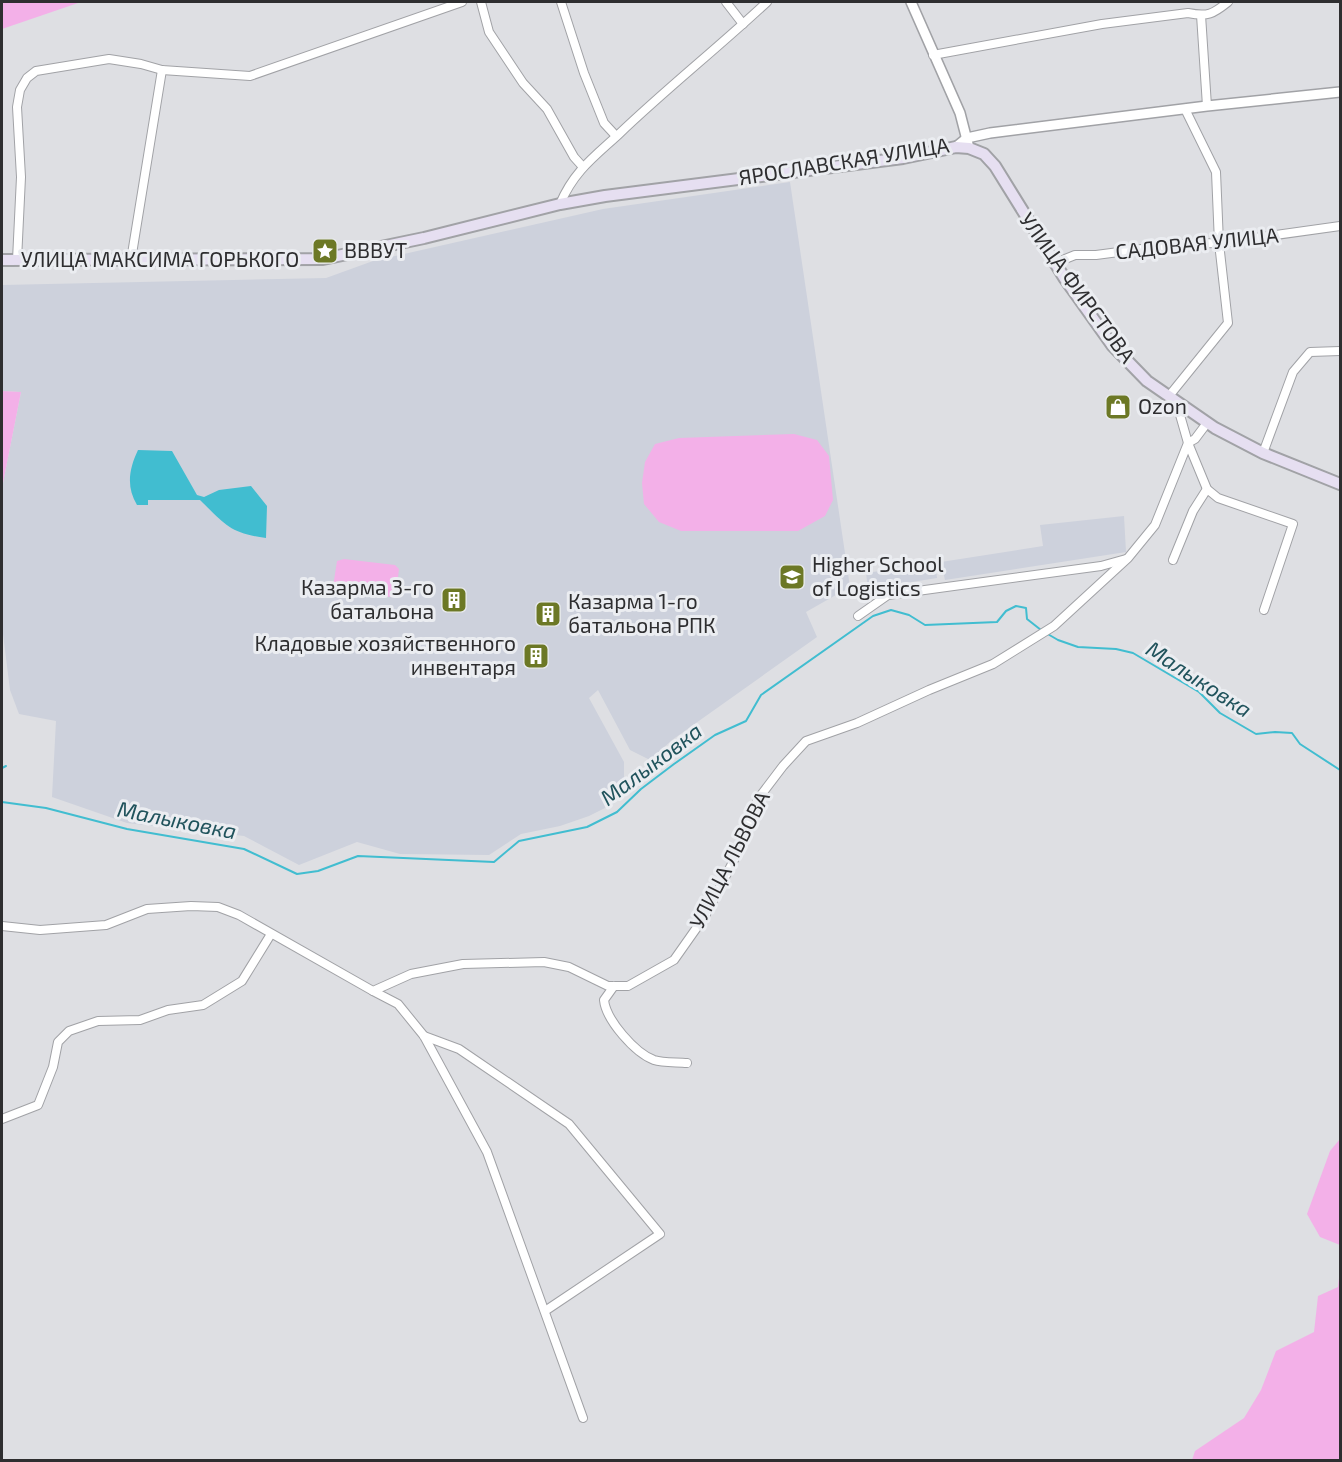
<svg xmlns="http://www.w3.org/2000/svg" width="1342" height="1462" viewBox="0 0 1342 1462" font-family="'Exo 2',sans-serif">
  <rect width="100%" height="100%" fill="#dedfe3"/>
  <g fill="#cdd1dc">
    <polygon points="790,182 850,587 806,612 817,637 672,740 650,760 630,750 598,690 589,698 624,762 624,783 615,803 589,816 560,826 521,834 489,855 400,854 357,842 299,865 244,836 127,823 52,797 56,721 19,714 10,690 2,626 2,488 21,392 2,391 2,285 326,278 373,261 603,209"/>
    <polygon points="1124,516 1126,552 945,580 941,562 1043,546 1040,525"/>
    <polygon points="935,563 937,578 868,589 866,573"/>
  </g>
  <g fill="#f3b0e8">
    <polygon points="2,2 81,2 2,29"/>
    <polygon points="2,391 21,392 2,488"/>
    <polygon points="794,434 817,440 829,456 833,500 825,516 798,531 681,531 659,522 644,504 642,483 645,462 655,444 679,438"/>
    <polygon points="344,559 395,565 399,569 396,593 391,597 338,590 333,587 337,561"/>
    <polygon points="1340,1139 1340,1245 1320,1237 1307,1214 1330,1151"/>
    <polygon points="1340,1269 1340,1460 1192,1460 1195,1451 1244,1418 1261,1390 1276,1351 1314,1332 1318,1296 1338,1287"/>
  </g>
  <path fill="#41bdd0" d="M 138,450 L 172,451 L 197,495 L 204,497 L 219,490 L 251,486 L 267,506 L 266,538 C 229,533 225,524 200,500 L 148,500 L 148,505 L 137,505 C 126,487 129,469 138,450 Z"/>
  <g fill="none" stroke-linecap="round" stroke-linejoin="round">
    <g stroke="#41bdd0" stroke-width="2">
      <polyline points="1046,633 1058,640 1078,647 1116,649 1133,653 1199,692 1220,713 1256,734 1275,732 1292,733 1300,744 1340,770"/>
      <polyline points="2,768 6,766"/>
      <polyline points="2,802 46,808 127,829 244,849 297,874 318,871 358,856 494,862 519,841 587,827 617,812 641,789 674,764 715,735 746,721 761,695 873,616 891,610 909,615 925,625 997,622 1006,611 1016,606 1026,608 1027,619 1041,630"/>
    </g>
    <g stroke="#a1a2a6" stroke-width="10">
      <g id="minor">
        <polyline points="481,2 489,32 523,83 547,109 574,157 583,167"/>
        <polyline points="561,2 584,73 604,123 616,136"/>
        <polyline points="726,2 743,24"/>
        <polyline points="1201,15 1207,106"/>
        <path d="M 933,55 L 1102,24 L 1188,13 C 1208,17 1213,14 1228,2"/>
        <path d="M 560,204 C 574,171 594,157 619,134 C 667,88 719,47 767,2"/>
        <polyline points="17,260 21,177 17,107 20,90 27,78 36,71 109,59 141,64 162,70 250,76 462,2"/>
        <polyline points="131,260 162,70"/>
        <polyline points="1055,263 1075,255 1096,255 1180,244 1219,243 1340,226"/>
        <polyline points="1169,396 1228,323 1219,243 1216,172 1185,109"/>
        <polyline points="1176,401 1188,443 1207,489 1218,498 1293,524 1264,610"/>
        <polyline points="1263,453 1293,372 1310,352 1340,351"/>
        <polyline points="1173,560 1193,511 1207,489"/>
        <polyline points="858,616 888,595 1101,566 1126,559"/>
        <polyline points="2,926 40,930 106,925 147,909 191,906 218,907 239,915 373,991 411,974 463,964 544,962 569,967 608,986 628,986 674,960 705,916 736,856 758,799 783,766 806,741 857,723 929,690 993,664 1054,626 1128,558 1155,525 1188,443 1195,439 1207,423"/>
        <path d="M 614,986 L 604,1000 C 606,1020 635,1053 654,1060 C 663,1063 677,1062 687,1063"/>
        <polyline points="373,991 398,1004 424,1036 487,1152 583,1418"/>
        <polyline points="424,1036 459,1049 569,1124 660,1234 545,1311"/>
        <polyline points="2,1119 38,1105 53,1067 58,1042 69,1031 98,1021 140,1020 168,1010 203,1005 242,981 271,934"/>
      </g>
    </g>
    <g stroke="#a1a2a6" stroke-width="12">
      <g id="tertiary">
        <polyline points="911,2 960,113 968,144"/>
        <polyline points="956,147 967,138 990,133 1207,106 1340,92"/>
      </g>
    </g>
    <g stroke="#a1a2a6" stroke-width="14">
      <polyline id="secondary" points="2,260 323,259 424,238 560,204 605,196 903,158 956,147 969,148 984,154 995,166 1065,279 1112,345 1147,381 1215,428 1263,453 1340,484"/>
    </g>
    <use href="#minor" stroke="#fff" stroke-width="8"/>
    <use href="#tertiary" stroke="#fff" stroke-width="9"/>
    <use href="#secondary" stroke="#e6dff1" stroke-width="10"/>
  </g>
  <defs>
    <g id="sight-square" transform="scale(1.35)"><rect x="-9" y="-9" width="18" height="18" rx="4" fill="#6c7825" stroke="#ebedf1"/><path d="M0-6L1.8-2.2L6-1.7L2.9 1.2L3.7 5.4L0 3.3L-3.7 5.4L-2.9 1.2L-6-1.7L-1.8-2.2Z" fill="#fff"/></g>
    <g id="shop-square" transform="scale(1.35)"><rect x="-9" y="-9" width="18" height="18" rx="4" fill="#6c7825" stroke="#ebedf1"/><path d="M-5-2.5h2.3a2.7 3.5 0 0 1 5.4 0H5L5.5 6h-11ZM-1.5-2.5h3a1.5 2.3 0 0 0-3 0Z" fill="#fff"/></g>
    <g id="school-square" transform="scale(1.35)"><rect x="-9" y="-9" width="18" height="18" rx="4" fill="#6c7825" stroke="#ebedf1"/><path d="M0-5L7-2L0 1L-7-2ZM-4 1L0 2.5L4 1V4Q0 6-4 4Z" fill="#fff"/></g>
    <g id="building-square" transform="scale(1.35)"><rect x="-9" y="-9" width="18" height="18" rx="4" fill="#6c7825" stroke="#ebedf1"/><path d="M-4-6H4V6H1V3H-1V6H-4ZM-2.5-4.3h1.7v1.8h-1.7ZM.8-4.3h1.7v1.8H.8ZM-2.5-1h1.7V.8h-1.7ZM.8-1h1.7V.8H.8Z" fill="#fff"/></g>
  </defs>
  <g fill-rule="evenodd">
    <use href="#sight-square" x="325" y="251"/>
    <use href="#shop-square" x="1118" y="407"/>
    <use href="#school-square" x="792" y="577"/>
    <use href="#building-square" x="454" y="600"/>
    <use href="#building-square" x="548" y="614"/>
    <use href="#building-square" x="536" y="656"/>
  </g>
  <g text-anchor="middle" stroke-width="6" stroke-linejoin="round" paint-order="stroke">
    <g font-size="21" fill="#2e2e30" stroke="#ebedf1">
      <text transform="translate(844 162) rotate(-9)" y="7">ЯРОСЛАВСКАЯ УЛИЦА</text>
      <text transform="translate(1197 244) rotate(-6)" y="7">САДОВАЯ УЛИЦА</text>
      <text x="160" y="267">УЛИЦА МАКСИМА ГОРЬКОГО</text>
      <text transform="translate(1077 288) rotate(54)" y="7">УЛИЦА ФИРСТОВА</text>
      <text transform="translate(730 860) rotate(-63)" y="7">УЛИЦА ЛЬВОВА</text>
    </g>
    <g font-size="21" fill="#2e2e30" stroke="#ebedf1" text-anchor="start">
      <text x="344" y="258">ВВВУТ</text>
      <text x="1138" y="414">Ozon</text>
      <text x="812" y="572">Higher School<tspan x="812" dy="24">of Logistics</tspan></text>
      <text x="434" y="595" text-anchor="end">Казарма 3-го<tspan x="434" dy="24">батальона</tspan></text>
      <text x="568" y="609">Казарма 1-го<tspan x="568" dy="24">батальона РПК</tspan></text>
      <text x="516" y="651" text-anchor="end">Кладовые хозяйственного<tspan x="516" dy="24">инвентаря</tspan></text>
    </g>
    <g font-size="22" font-style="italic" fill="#20535c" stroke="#ebedf1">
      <text transform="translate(1199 679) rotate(33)" y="8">Малыковка</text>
      <text transform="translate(651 764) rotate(-37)" y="8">Малыковка</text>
      <text transform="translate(177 820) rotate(11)" y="8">Малыковка</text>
    </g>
  </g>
  <rect width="1342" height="1462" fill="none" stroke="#2e2e30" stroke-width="6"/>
</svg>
